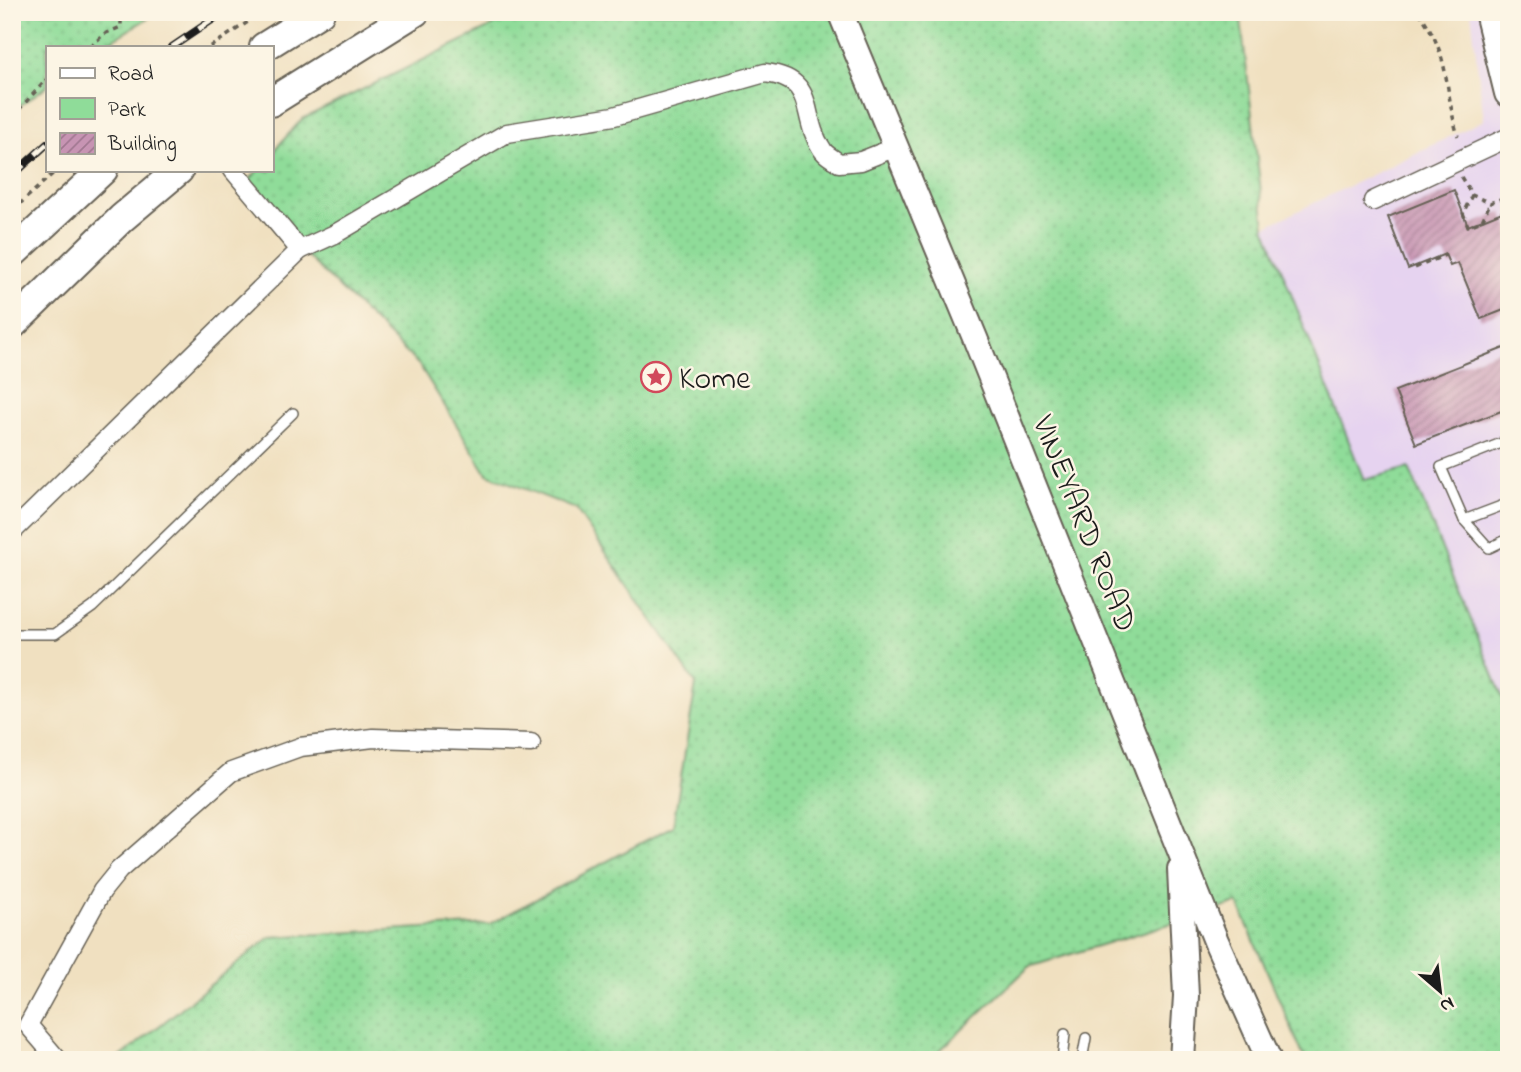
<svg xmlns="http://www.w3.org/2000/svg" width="1521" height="1072" viewBox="0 0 1521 1072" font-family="'Indie Flower',sans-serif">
  <defs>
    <pattern id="green-dots" width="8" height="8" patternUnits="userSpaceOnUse" patternTransform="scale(1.75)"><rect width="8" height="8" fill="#8fdc99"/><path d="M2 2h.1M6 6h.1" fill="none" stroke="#7bbc83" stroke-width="1.8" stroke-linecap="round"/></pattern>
    <pattern id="building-hatch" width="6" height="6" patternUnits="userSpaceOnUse" patternTransform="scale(1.75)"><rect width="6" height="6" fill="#c794b3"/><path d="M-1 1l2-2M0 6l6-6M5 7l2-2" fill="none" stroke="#a17891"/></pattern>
  </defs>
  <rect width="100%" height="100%" fill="#fcf5e5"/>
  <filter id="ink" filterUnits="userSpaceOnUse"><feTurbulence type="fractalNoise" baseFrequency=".0143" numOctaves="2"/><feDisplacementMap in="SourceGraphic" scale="14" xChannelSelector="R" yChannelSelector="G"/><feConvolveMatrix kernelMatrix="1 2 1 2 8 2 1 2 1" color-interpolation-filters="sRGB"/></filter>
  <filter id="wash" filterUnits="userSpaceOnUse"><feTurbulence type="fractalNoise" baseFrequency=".00686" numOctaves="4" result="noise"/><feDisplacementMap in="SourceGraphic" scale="28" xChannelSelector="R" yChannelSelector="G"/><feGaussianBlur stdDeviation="1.57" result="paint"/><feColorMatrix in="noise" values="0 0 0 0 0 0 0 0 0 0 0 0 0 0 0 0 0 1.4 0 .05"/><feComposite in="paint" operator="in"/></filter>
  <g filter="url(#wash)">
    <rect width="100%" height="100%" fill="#f0e0c0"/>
    <polygon fill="#e6d3f0" points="1471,12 1509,12 1509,713 1410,468 1364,480 1265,227 1484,120"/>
    <g fill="url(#green-dots)" stroke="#567c5a" stroke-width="2">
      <polygon points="12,12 158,12 101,47 47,47 47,86 12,111"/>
      <polygon points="521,12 1240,12 1265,227 1364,480 1409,468 1509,713 1509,1060 1305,1060 1238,903 1029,967 937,1053 894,1060 117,1060 270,937 490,924 673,826 696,684 576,509 487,474 420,366 240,191 258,170 271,170 271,154 302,119"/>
    </g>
    <g id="blocks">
      <g fill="url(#building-hatch)">
        <polygon points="1454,190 1468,226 1502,212 1509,228 1509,308 1481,319 1458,263 1450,266 1445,254 1408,269 1388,217"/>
        <polygon points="1509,346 1509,408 1416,444 1395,391"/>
      </g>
    </g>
  </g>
  <g filter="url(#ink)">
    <use href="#blocks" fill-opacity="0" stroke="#666155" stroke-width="2"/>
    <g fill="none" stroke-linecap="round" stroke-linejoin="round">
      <g stroke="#666155" stroke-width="12">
        <g id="service">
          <polyline points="1509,503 1464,520 1489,548 1508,539 1509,541"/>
          <polyline points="1464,520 1441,467 1509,440"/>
          <polyline points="12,634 55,634 93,607 293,413"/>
          <polyline points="1062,1060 1065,1034"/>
          <polyline points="1082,1060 1086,1038"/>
        </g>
      </g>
      <g stroke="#666155" stroke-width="21">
        <g id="minor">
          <polyline points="1373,201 1509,137"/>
          <path d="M 300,250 L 335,234 L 507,133 L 614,116 L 765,73 C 819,79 799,116 822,149 C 825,155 834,159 839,163 L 861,161 L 896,147"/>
          <polyline points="12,532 300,250 233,170"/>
          <polyline points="58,1060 28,1025 102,891 119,870 231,772 300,747 373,738 531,743"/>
        </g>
      </g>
      <g stroke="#666155" stroke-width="28">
        <g id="secondary">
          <polyline points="840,12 975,338 1216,941 1269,1060"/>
          <polyline points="1180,869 1186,996 1182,1060"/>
        </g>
      </g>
      <g stroke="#666155" stroke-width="32">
        <g id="primary">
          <polyline points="1489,12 1509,93"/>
          <polyline points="264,47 320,12"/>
          <polyline points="271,102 415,12"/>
          <polyline points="12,254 103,170"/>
          <polyline points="12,325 122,218 179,170"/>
        </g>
      </g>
      <g stroke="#666155" stroke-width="3.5" stroke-dasharray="5 5" stroke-linecap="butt">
        <path d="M 1419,12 C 1452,59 1443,86 1458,136"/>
        <polyline points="90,47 104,34 121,27 121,12"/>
        <polyline points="210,47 263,12"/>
        <polyline points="12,117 47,79"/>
        <polyline points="1461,177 1472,195 1490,203 1508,196"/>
        <polyline points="1472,195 1463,213 1468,226 1482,221 1490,203"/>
        <polyline points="12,211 57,170"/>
        <polyline points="1415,268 1445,255"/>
      </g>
      <use href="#service" stroke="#fff" stroke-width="9"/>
      <use href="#minor" stroke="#fff" stroke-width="18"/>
      <use href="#secondary" stroke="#fff" stroke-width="24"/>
      <use href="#primary" stroke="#fff" stroke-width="28"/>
      <g stroke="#1c1c1c" stroke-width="8">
        <g id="rail">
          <polyline points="172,47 224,12"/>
          <polyline points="12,176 47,144"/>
        </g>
      </g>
      <use href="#rail" stroke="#fcf5e5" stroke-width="5" stroke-dasharray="16" stroke-linecap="butt"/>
    </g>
  </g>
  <defs>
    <g id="sight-ring" transform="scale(1.575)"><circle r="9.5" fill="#fcf5e5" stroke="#d1495b" stroke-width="1.5"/><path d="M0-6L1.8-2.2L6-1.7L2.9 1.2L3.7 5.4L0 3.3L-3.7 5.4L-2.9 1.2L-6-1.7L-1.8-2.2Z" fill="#d1495b"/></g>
  </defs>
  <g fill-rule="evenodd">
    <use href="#sight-ring" x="656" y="377"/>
  </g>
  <g text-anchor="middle" stroke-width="5" stroke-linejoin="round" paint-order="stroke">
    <g font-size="32" fill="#1c1c1c" stroke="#fcf5e5" text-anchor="start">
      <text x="679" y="388">Kome</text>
    </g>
    <g font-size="32" fill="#1c1c1c" stroke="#fcf5e5">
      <text transform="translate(1086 523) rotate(68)" y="11">VINEYARD ROAD</text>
    </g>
  </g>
  <rect width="1521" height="1072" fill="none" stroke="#fcf5e5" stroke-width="42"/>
  <rect x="46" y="46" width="228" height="126" fill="#fcf5e5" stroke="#a29e95" stroke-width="2"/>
  <rect x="60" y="68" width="35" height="10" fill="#ffffff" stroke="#a29e95" stroke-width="2"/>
  <text x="108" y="80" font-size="21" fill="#1c1c1c">Road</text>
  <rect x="60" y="98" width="35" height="21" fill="#8fdc99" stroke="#a29e95" stroke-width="2"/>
  <text x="108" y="116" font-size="21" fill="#1c1c1c">Park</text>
  <rect x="60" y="133" width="35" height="21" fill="url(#building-hatch)" stroke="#a29e95" stroke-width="2"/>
  <text x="108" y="150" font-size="21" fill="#1c1c1c">Building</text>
  <g transform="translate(1440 991) rotate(152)" stroke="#fcf5e5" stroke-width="5" paint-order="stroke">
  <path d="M0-5L12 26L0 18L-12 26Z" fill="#1c1c1c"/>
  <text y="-10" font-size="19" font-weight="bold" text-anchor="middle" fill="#1c1c1c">N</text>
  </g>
</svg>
